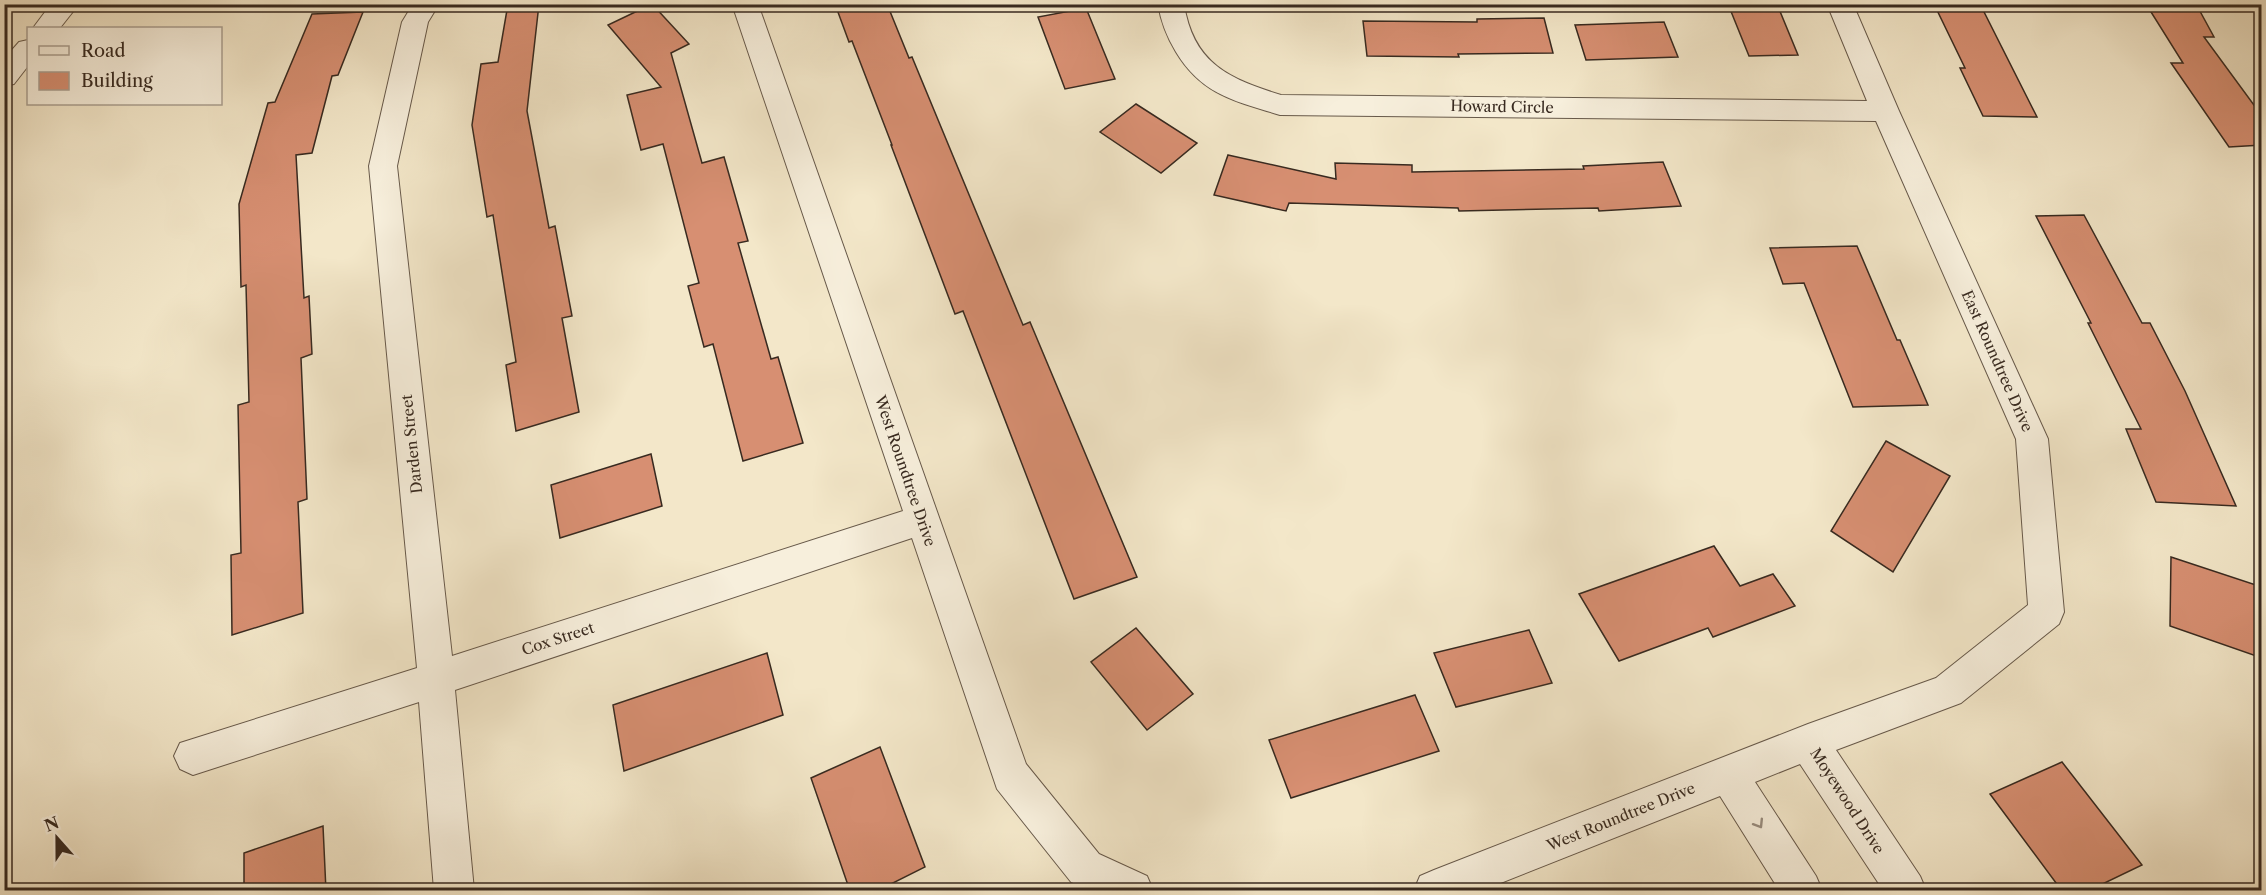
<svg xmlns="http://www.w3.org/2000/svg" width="2266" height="895" viewBox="0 0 2266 895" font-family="'Libre Caslon Text',serif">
  <rect width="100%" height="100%" fill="#f3e7c9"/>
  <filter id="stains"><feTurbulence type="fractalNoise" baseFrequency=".00333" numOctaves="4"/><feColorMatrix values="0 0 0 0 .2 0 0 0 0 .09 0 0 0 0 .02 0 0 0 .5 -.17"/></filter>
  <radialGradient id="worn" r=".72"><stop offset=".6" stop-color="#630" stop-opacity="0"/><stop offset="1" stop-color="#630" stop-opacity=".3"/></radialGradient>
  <g fill="#d78f72" stroke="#382a20" stroke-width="1.5">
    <polygon points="508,4 539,4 527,111 549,228 555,226 572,316 562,318 579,412 516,431 506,365 516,362 493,215 487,217 472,125 481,64 498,62"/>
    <polygon points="652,4 689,44 671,53 702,163 724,157 748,241 738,243 771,359 778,357 803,443 743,461 713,344 704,347 688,286 699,283 663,144 641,150 627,95 661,87 608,25"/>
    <polygon points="835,4 887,4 909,58 912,57 1023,325 1030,322 1137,577 1074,599 963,311 955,314 891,145 892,145 852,41 849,42"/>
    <polygon points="1728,4 1777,4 1798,55 1749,56"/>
    <polygon points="1934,4 1980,4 2037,117 1983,116 1960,68 1965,68"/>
    <polygon points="2146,4 2196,4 2214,37 2204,37 2262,116 2262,145 2229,147 2171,63 2183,63"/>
    <polygon points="1086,8 1115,79 1065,89 1038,17"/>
    <polygon points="363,12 338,75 332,76 312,153 296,155 304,298 309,296 312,354 301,358 307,499 298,502 303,613 232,635 231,555 241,553 238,405 249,402 246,285 241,287 239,204 268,103 275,102 312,14"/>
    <polygon points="1544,18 1553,53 1458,54 1459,57 1367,56 1363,21 1477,22 1477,19"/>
    <polygon points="1664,22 1678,57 1586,60 1575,25"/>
    <polygon points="1136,104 1197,143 1161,173 1100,132"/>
    <polygon points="1228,155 1336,179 1335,163 1412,165 1412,172 1584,169 1583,166 1663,162 1681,206 1599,211 1598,208 1459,211 1458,208 1289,203 1286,211 1214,195"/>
    <polygon points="2084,215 2142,323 2150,323 2185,391 2236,506 2156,502 2126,429 2141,429 2088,323 2091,323 2036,216"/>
    <polygon points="1857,246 1897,340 1900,340 1928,405 1853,407 1804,283 1783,284 1770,248"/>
    <polygon points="1886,441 1950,476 1893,572 1831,531"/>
    <polygon points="651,454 662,506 560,538 551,485"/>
    <polygon points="1714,546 1740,586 1773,574 1795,606 1713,637 1708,628 1619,661 1579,594"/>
    <polygon points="2171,557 2262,587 2262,658 2170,626"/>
    <polygon points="1136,628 1193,694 1147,730 1091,662"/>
    <polygon points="1529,630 1552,683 1456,707 1434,653"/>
    <polygon points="767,653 783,715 624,771 613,705"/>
    <polygon points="1415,695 1439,751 1291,798 1269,740"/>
    <polygon points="880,747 925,867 877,891 850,891 811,778"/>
    <polygon points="2062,762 2142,865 2088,891 2062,891 1990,794"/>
    <polygon points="323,826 326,891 244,891 244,853"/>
  </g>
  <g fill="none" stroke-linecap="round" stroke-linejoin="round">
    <g stroke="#67594a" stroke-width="2">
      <g id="minor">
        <polygon points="51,4 79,4 60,28 33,28"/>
        <polygon points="413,4 439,4 428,22 397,166 452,656 903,511 732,4 758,4 1026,764 1099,854 1147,876 1153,890 1089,890 1071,882 997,789 912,538 455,690 474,890 434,890 419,702 193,775 180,769 174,756 180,743 417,668 369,166 402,22"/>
        <path d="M 1158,4 L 1184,4 C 1193,64 1230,79 1281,95 L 1867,101 L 1827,4 L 1853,4 L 1899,111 L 2048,439 L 2064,612 L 2059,624 L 1961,703 L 1836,750 L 1920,876 L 1926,890 L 1883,890 L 1800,764 L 1755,782 L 1816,876 L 1822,890 L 1779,890 L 1720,796 L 1483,890 L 1414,890 L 1420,876 L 1434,870 L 1808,724 L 1936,678 L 2028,605 L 2016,439 L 1876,121 L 1280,115 C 1235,101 1202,95 1176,52 C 1167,37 1161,22 1158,4 Z"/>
        <polygon points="28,40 28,66 14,84 4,86 4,59 19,42"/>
      </g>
    </g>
    <use href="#minor" fill="#f7efdc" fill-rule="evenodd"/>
  </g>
  <defs><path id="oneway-chevron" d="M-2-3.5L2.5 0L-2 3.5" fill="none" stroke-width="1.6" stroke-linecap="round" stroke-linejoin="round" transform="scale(1.5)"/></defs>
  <use stroke="#988c7e" href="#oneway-chevron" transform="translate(1759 824) rotate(58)"/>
  <g text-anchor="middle" stroke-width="6" stroke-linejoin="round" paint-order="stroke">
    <g font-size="15" fill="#382a20" stroke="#f7efdc">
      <text transform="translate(1502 107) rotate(1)" y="5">Howard Circle</text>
      <text transform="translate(1997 361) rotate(66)" y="5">East Roundtree Drive</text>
      <text transform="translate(412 444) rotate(-96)" y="5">Darden Street</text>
      <text transform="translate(905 471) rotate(71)" y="5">West Roundtree Drive</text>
      <text transform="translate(558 639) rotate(-18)" y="5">Cox Street</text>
      <text transform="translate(1847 801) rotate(57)" y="5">Moyewood Drive</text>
      <text transform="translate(1621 817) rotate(-22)" y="5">West Roundtree Drive</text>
    </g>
  </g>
  <rect width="2266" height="895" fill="none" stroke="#f3e7c9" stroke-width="24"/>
  <rect x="6" y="6" width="2254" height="883" fill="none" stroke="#382a20" stroke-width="3"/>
  <rect x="12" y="12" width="2242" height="871" fill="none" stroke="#382a20" stroke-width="1.5"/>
  <rect x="27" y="27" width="195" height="78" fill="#f7efdc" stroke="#aba091" stroke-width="1.5"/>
  <rect x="39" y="46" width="30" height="9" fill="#f7efdc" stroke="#aba091" stroke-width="1.5"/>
  <text x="81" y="57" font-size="18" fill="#382a20">Road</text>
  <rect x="39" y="72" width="30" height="18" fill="#d78f72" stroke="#aba091" stroke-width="1.5"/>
  <text x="81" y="87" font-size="18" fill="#382a20">Building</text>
  <g transform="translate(57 838) rotate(339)" stroke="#f7efdc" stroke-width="4.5" paint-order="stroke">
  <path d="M0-4.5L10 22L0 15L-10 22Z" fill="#382a20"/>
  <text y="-9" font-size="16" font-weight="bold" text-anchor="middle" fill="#382a20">N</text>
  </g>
  <rect width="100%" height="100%" filter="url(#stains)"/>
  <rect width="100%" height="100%" fill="url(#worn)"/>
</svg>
